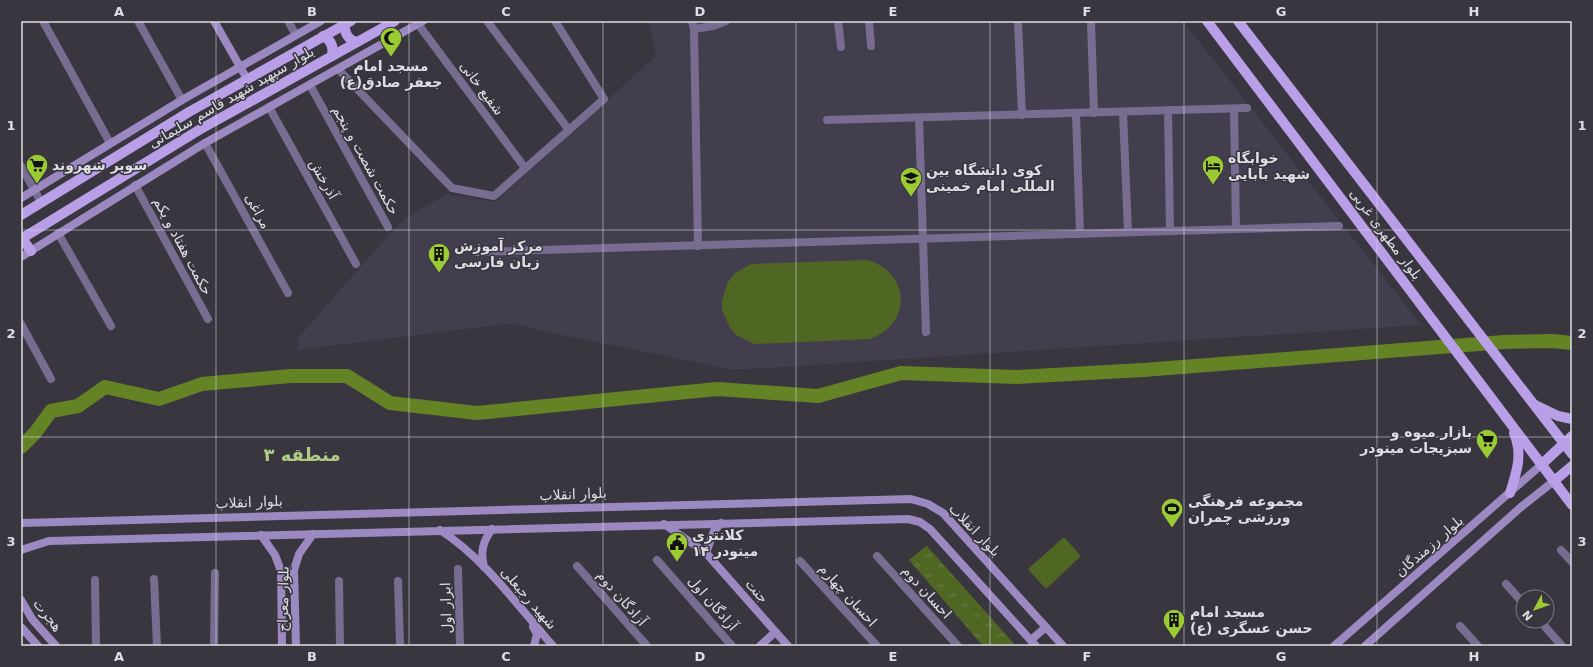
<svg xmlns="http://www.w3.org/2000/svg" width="1593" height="667" viewBox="0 0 1593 667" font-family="'DejaVu Sans','Noto Sans Arabic',sans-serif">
  <defs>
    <pattern id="grass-tufts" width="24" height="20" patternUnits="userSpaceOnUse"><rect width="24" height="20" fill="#506723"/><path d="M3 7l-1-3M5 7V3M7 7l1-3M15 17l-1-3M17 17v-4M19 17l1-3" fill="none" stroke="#697c43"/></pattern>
  </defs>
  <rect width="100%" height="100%" fill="#393640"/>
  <polygon fill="#433e4e" points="648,21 1183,21 1421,325 734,370 538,330 515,323 297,350 299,337 377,248 405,219 446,194 495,202 656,56"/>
  <polygon fill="url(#grass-tufts)" points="926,546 927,546 1016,646 983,646 909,560"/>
  <g fill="#506723">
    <path d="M 867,260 C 910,272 913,323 870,339 L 754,344 L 736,335 L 730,328 L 722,310 L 722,300 L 728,282 L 734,274 L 751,264 Z"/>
    <polygon points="1064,537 1081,556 1046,589 1028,569"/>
  </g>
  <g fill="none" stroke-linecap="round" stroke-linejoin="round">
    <polyline stroke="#648324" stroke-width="14" points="21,447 35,433 51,411 78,406 105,387 159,399 202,384 291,376 347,376 390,403 477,413 717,389 818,396 901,373 1017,377 1143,370 1504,342 1552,341 1572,343"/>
    <g stroke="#786c90" stroke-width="8">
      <polyline points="43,21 110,143"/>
      <polyline points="138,21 182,100"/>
      <polyline points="288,21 296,35"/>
      <polyline points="487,21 569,130"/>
      <polyline points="692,21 694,29 698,246"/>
      <polyline points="838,21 841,47"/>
      <polyline points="869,21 871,46"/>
      <polyline points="1018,21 1022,115"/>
      <polyline points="1091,21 1094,113"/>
      <polyline points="418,24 525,168"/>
      <polyline points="694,29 713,26 726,21"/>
      <polyline points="338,69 452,188 494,196 604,99 555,21"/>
      <polyline points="310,85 388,227"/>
      <polyline points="269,107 356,264"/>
      <polyline points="1234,109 1236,229"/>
      <polyline points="1168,110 1170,231"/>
      <polyline points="1123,112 1128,232"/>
      <polyline points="1076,113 1080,234"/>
      <polyline points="919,118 926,332"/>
      <polyline points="827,120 1247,108"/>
      <polyline points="205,143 288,293"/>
      <polyline points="21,166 41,202"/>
      <polyline points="135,185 208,319"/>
      <polyline points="58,233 111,326"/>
      <polyline points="476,252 1339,226"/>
      <polyline points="21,324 51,379"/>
      <polyline points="1561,550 1572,562"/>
      <polyline points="877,556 958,646"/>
      <polyline points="657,560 732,646"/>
      <polyline points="800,561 877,646"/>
      <polyline points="577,566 647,646"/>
      <polyline points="458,569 460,646"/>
      <polyline points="154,579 157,646"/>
      <polyline points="95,580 96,646"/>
      <polyline points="339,581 340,646"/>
      <polyline points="398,581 400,646"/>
      <polyline points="1506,584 1523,603"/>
      <polyline points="1540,621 1562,646"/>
      <polyline points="1460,626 1478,646"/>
      <polyline points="214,646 215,573"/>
    </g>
    <g stroke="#9c89c2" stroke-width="8">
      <polyline points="214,21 247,79"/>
      <polyline points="21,198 182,100 321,21"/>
      <polyline points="21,257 205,143 423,21"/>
      <polyline points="21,523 911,499 928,504 943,513 1063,646"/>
      <polyline points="664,524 706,553 788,646"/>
      <path d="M 440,530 C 485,559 518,606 553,646"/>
      <polyline points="261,535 275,555 281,571 282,646"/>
      <polyline points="21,550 49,541 908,519 920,522 930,529 1036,646"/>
      <polyline points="706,553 714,531 721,523"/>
      <path d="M 484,567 C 480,552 483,541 492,529"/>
      <polyline points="21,600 32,619 56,646"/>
      <polyline points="21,627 38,646"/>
      <polyline points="533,627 537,634 534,646"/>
      <polyline points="1031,640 1046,627"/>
      <polyline points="296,646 294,570 299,554 313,534"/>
      <polyline points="760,646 775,632"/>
      <polyline points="1334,646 1541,465"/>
      <polyline points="1365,646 1521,507 1554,481"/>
    </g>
    <g stroke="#b89fe8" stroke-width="10">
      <polyline points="1207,21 1572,505"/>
      <polyline points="1238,21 1572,454"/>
      <path d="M 345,24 C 344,33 348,40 357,42"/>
      <path d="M 323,36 C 331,40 334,47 332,56"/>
      <polyline points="21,215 189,112 351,21"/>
      <polyline points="22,238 31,251"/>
      <polyline points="21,239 199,130 395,21"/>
      <polyline points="1535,405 1558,416 1572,419"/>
      <polyline points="1541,465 1572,436"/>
      <polyline points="1554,481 1572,466"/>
      <path d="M 1510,493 C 1517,471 1523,454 1514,433"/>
    </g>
  </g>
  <path fill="none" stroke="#dfdee4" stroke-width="1" stroke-opacity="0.55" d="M 216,21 L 216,646M 409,21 L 409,646M 603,21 L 603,646M 796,21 L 796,646M 990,21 L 990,646M 1184,21 L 1184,646M 1377,21 L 1377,646M 21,230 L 1572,230M 21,437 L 1572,437"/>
  <defs>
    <g id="mosque-pin" transform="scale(1.15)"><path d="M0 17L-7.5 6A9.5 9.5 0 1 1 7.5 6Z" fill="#9bcb33" stroke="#393640"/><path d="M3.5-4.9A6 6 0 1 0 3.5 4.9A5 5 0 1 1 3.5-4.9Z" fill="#111"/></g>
    <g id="supermarket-pin" transform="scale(1.15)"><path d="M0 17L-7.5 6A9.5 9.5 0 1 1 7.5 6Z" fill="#9bcb33" stroke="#393640"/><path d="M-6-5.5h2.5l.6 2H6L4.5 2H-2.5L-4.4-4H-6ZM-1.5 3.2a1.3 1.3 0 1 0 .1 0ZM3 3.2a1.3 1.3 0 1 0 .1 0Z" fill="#111"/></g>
    <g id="hotel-pin" transform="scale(1.15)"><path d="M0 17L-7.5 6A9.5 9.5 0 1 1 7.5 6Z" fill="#9bcb33" stroke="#393640"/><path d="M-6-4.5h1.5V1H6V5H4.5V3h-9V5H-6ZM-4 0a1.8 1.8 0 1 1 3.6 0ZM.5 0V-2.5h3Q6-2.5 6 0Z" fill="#111"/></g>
    <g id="university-pin" transform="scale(1.15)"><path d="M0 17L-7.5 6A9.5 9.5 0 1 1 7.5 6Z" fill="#9bcb33" stroke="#393640"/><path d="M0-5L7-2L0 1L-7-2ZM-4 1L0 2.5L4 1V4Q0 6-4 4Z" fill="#111"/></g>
    <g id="building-pin" transform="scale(1.15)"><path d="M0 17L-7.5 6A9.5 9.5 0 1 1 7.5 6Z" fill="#9bcb33" stroke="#393640"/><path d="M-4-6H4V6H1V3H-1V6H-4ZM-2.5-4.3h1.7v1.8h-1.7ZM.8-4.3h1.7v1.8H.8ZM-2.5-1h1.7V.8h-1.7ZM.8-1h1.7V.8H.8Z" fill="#111"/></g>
    <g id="stadium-pin" transform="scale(1.15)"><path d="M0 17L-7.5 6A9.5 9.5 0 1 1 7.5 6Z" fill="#9bcb33" stroke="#393640"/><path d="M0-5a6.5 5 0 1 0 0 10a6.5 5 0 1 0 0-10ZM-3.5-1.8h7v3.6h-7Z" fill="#111"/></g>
    <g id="civic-pin" transform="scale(1.15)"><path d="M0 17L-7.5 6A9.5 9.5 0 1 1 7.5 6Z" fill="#9bcb33" stroke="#393640"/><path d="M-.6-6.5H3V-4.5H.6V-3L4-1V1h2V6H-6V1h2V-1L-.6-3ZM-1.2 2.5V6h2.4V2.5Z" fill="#111"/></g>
  </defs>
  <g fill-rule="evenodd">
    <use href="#mosque-pin" x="391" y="38"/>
    <use href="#supermarket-pin" x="37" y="165"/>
    <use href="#hotel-pin" x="1213" y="166"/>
    <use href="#university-pin" x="911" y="178"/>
    <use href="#building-pin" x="439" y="254"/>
    <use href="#supermarket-pin" x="1487" y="440"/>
    <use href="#stadium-pin" x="1172" y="509"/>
    <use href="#civic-pin" x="677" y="543"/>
    <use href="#building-pin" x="1174" y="620"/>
  </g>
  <g text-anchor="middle" stroke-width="3" stroke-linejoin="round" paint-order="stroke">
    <g font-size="14" font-weight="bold" fill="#dfdee4" stroke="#393640" text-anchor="start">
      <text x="391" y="71" text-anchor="middle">مسجد امام<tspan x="391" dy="16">جعفر صادق(ع)</tspan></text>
      <text x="1228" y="163">خوابگاه<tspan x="1228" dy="16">شهید بابایی</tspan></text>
      <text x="52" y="170">سوپر شهروند</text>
      <text x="926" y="175">کوی دانشگاه بین<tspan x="926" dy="16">المللی امام خمینی</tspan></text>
      <text x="454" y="251">مرکز آموزش<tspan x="454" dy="16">زبان فارسی</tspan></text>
      <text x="1472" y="437" text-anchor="end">بازار میوه و<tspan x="1472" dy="16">سبزیجات مینودر</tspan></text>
      <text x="1188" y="506">مجموعه فرهنگی<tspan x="1188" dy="16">ورزشی چمران</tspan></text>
      <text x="692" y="540">کلانتری<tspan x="692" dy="16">۱۴ مینودر</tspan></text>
      <text x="1190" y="617">مسجد امام<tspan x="1190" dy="16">حسن عسگری (ع)</tspan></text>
    </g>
    <g font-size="14" fill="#dfdee4" stroke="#393640">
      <text transform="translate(482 88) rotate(53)" y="5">شفیع خانی</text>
      <text transform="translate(231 97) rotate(-30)" y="5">بلوار سپهبد شهید قاسم سلیمانی</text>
      <text transform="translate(366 160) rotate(61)" y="5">حکمت شصت و پنجم</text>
      <text transform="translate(324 179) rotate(61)" y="5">آذرخش</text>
      <text transform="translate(258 211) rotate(61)" y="5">مراغی</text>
      <text transform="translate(1386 234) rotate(53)" y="5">بلوار مطهری غربی</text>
      <text transform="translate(183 246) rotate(62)" y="5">حکمت هفتاد و یکم</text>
      <text transform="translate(573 494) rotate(-2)" y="5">بلوار انقلاب</text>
      <text transform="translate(249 502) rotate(-2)" y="5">بلوار انقلاب</text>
      <text transform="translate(975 530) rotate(46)" y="5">بلوار انقلاب</text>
      <text transform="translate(1429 546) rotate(-41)" y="5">بلوار رزمندگان</text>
      <text transform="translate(757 591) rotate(49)" y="5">جنت</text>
      <text transform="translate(927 592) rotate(48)" y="5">احسان دوم</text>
      <text transform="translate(848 595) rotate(48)" y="5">احسان چهارم</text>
      <text transform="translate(529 598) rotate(49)" y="5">شهید رجبعلی</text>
      <text transform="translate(622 598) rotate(49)" y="5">آزادگان دوم</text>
      <text transform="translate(283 599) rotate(-89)" y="5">بلوار معراج</text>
      <text transform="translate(713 603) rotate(49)" y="5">آزادگان اول</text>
      <text transform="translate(446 608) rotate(-92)" y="5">ابرار اول</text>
      <text transform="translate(48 615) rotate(52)" y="5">هجرت</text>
    </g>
    <g font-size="18" font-weight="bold" fill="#b0cc84" stroke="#393640">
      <text x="302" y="461">منطقه ۳</text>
    </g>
  </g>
  <rect width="1593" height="667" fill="none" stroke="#393640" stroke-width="44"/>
  <g transform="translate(1535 609) rotate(229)"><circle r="19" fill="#393640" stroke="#7b7982"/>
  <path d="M0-3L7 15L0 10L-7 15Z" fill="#9bcb33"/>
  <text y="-6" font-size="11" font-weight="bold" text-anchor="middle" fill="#dfdee4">N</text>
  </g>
  <rect x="22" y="22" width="1549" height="623" fill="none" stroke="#dfdee4" stroke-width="1.5"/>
  <g font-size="13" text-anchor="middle" font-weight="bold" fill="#dfdee4">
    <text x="119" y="16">A</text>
    <text x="312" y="16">B</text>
    <text x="506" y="16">C</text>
    <text x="700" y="16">D</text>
    <text x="893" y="16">E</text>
    <text x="1087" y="16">F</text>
    <text x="1281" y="16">G</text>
    <text x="1474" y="16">H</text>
    <text x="11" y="130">1</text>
    <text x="1582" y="130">1</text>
    <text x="11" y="338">2</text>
    <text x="1582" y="338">2</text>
    <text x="11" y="546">3</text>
    <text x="1582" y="546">3</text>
    <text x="119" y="661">A</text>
    <text x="312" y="661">B</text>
    <text x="506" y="661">C</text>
    <text x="700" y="661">D</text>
    <text x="893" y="661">E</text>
    <text x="1087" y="661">F</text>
    <text x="1281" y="661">G</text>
    <text x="1474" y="661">H</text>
  </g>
</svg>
